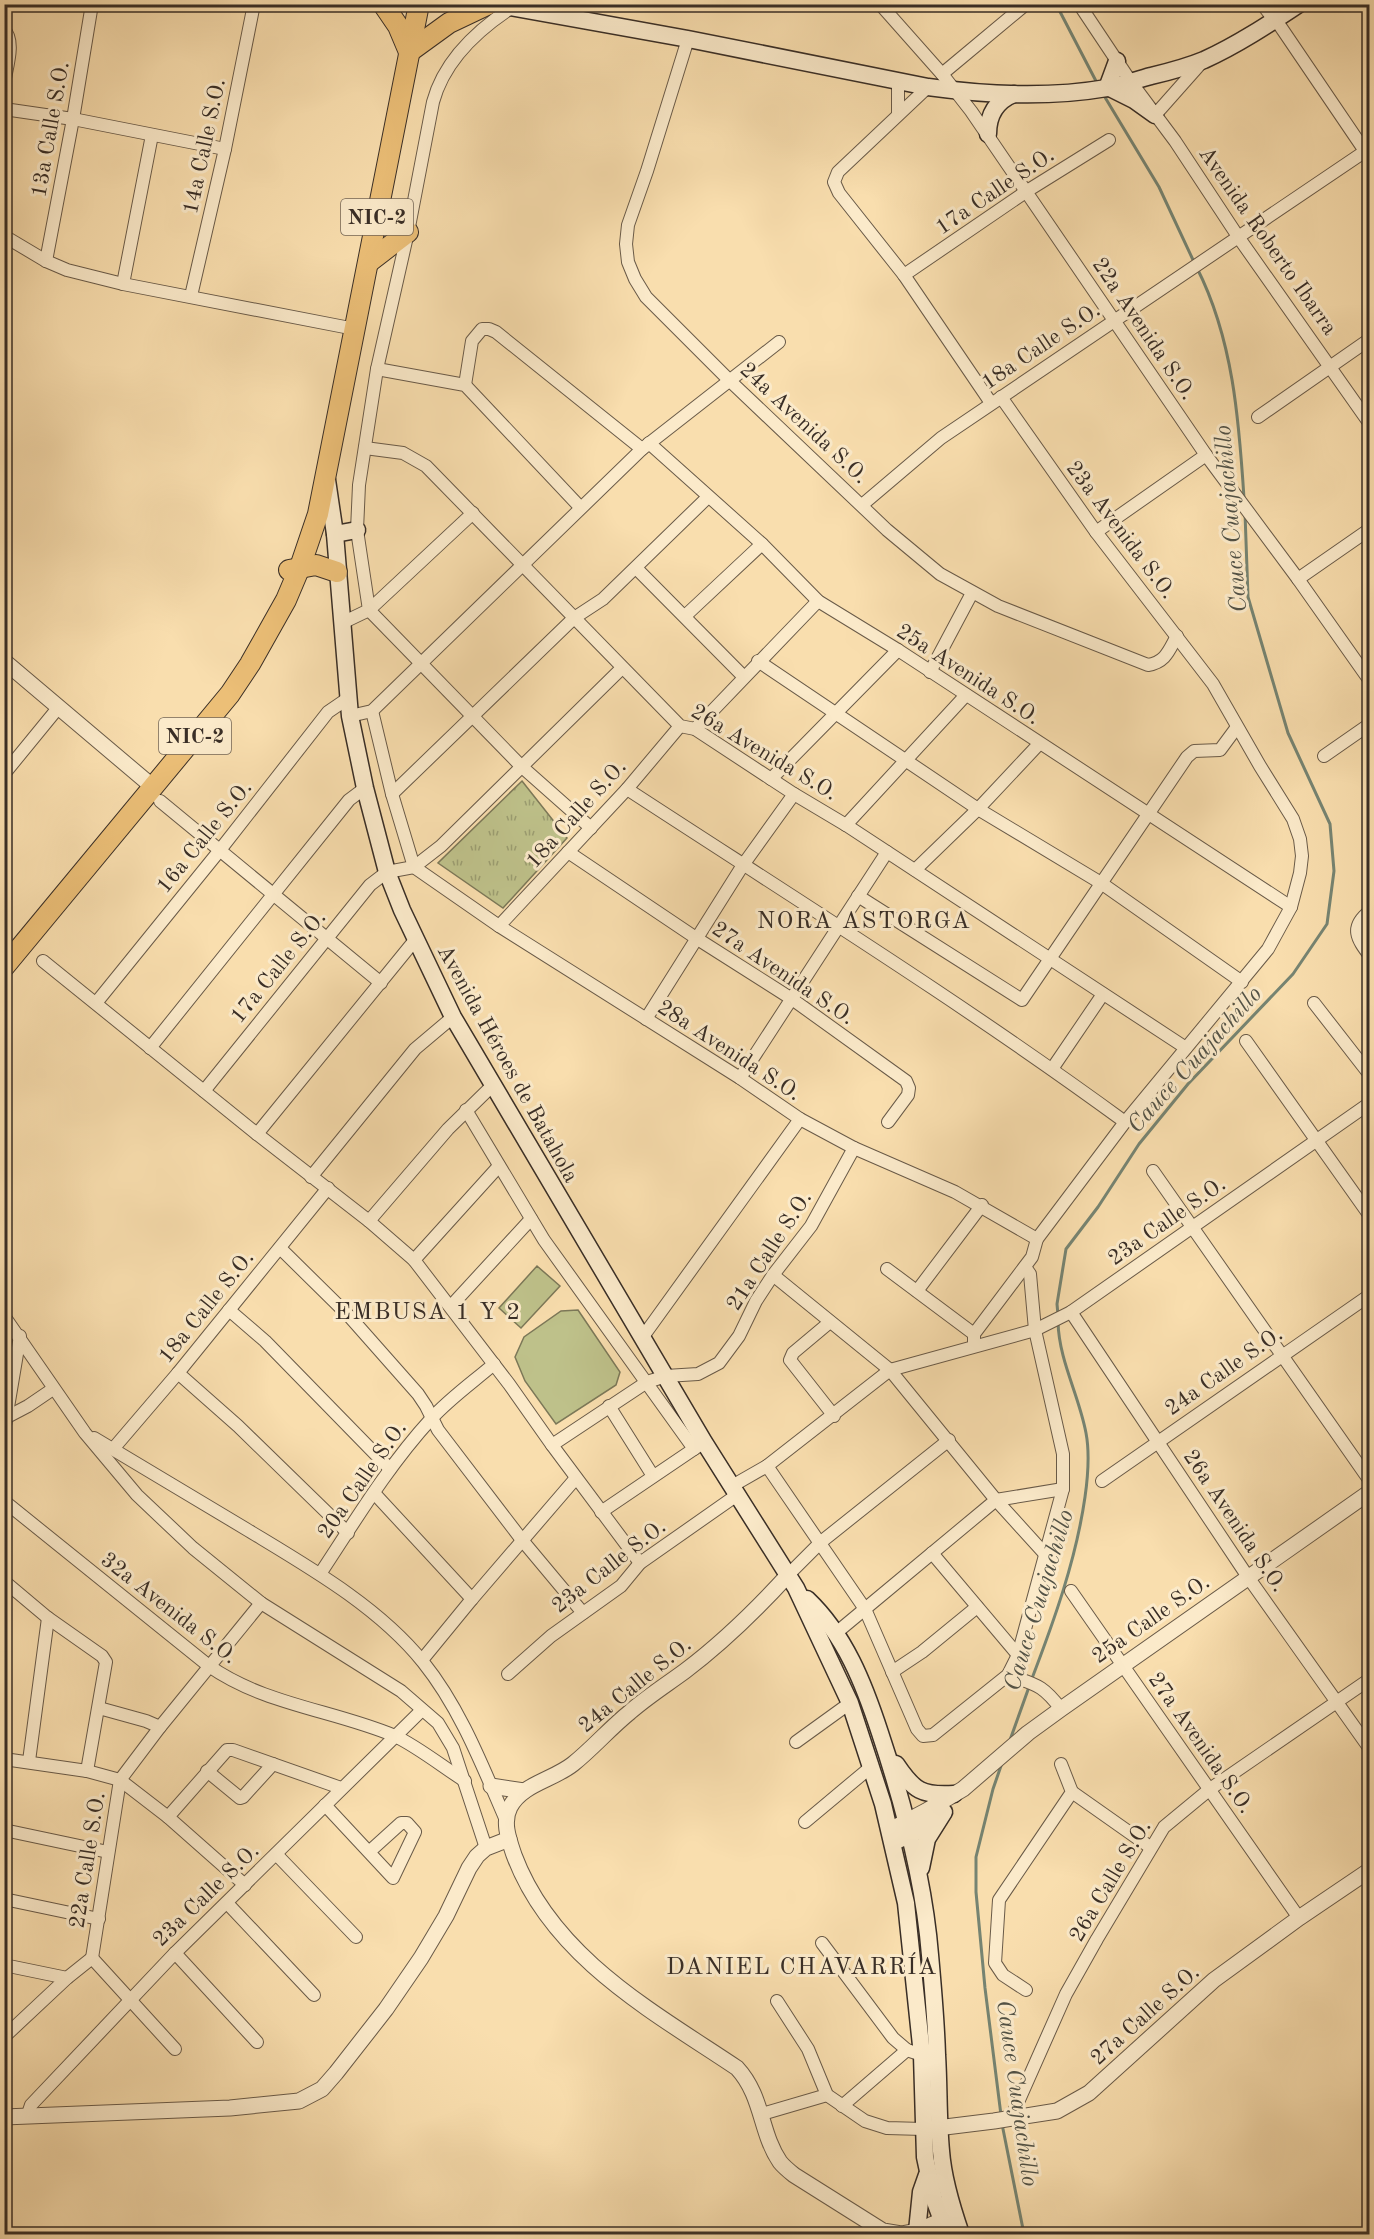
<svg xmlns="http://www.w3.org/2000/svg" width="1374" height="2239" viewBox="0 0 1374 2239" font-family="'Old Standard TT',serif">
  <defs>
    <pattern id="park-tufts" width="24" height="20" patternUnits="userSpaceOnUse" patternTransform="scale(1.5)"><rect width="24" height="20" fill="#bec18a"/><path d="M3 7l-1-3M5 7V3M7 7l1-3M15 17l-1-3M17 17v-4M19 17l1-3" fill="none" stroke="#9b9d71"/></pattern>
  </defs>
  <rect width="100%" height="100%" fill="#f9deae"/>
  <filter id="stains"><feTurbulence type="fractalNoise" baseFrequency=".00333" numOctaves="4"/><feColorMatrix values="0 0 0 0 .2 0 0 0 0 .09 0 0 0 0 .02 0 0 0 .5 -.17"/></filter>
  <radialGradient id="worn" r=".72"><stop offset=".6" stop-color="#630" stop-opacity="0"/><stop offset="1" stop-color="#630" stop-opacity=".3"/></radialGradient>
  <polygon fill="url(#park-tufts)" stroke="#7c7858" stroke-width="1.5" points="522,781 567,838 503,908 438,863"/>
  <g fill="#bec18a" stroke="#7c7858" stroke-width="1.5">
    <polygon points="537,1266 560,1286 521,1328 499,1308"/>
    <polygon points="578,1310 620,1372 616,1385 556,1424 525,1381 515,1357 524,1337 561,1311"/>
  </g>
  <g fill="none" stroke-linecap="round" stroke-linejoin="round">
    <g stroke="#768472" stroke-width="3">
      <polyline points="1056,4 1097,83"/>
      <polyline points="1103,94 1159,187 1194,262"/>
      <path d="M 1197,268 C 1233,339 1239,420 1244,498"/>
      <polyline points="1058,1315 1057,1304 1066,1249 1098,1207 1139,1144 1188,1084 1293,974 1327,924 1334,871 1330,824 1288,733 1248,597 1245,513"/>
      <path d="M 1031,1681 C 1054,1621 1076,1560 1085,1497 C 1088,1476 1090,1454 1086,1433 C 1079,1395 1059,1361 1058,1322"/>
      <polyline points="1010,1740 1029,1687"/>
      <polyline points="1001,2115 985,1988 976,1892 976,1857 993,1789 1002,1763"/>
      <polyline points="1002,2124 1024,2234"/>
    </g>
    <g stroke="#695a48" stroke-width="14">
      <g id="minor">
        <polyline points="880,4 942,74 971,111 1206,455 1298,579 1370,681"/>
        <polyline points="1079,4 1131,82 1175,141 1239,238 1370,424"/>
        <polyline points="1276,20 1369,157"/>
        <path d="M 4,30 C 16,41 6,69 4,84"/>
        <path d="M 688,39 L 647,171 L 628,225 L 626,244 L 628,262 L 635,279 L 646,297 L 729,380 L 887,530 L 940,574 L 998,606 L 1148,665 C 1166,662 1169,650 1177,636"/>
        <polyline points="942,74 1026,4"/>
        <polyline points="898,81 898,114"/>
        <polyline points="928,87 838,172 834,182 839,193 904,275 991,403"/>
        <polyline points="4,109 73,119 225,149"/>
        <polyline points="1155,115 1202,62"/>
        <polyline points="4,236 46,261 67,270 123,284 355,329"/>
        <polyline points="46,261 73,119 92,4"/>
        <polyline points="904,275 1027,191 1109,140"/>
        <polyline points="123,284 152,135"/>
        <polyline points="191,296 225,149 254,4"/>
        <polyline points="377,369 465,385 580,507"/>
        <polyline points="465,385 472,341 482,329 489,329 496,332 642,449"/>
        <polyline points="1258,417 1370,339"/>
        <polyline points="649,443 762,544 818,601 898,650 1291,907"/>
        <polyline points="365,448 403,453 426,466 680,726 695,729 794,794 846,825 1186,1048"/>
        <polyline points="862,505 941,438 1370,148"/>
        <polyline points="473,513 369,610 521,766 591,828"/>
        <polyline points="1096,532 1206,455"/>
        <polyline points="636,568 743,676"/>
        <polyline points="1298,579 1370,529"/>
        <polyline points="685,616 762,544"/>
        <path d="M 342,623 L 369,610 L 357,530 L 359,485 L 377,369 L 408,232 L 433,102 C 444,61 476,31 511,8"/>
        <polyline points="758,661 978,809 1101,883 1242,982"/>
        <polyline points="930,672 972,593"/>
        <polyline points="372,711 392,794 414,867"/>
        <polyline points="350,716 372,711 642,449 779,342"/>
        <polyline points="695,729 818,601"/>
        <polyline points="1324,756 1370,724"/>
        <polyline points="4,774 58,708"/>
        <polyline points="771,779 898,650"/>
        <path d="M 627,789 C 794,898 964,1004 1125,1122"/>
        <polyline points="392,794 574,618 603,599 708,497"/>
        <polyline points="160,801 381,983"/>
        <polyline points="846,825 966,695"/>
        <polyline points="568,852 696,938 792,999 906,1081 909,1088 908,1095 888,1122"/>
        <polyline points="414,867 499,926 740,1078 800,1119 854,1148 955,1192 1037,1239"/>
        <polyline points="915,870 978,809 1039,744"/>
        <polyline points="858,896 1022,1000 1187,757 1194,751 1220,750 1237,727"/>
        <path d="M 1370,911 C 1349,927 1357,939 1370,956"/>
        <polyline points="499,926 627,789 680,726"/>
        <polyline points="43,961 257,1134 369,1221 414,1260 509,1384 552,1445 640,1563"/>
        <polyline points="96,1003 220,850 328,712 347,699"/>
        <polyline points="1314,1003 1370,1075"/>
        <polyline points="646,1019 743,865 794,794"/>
        <polyline points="1246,1041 1370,1216"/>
        <polyline points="150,1048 349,800 365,788"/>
        <polyline points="1052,1069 1103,994"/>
        <polyline points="740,1078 887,852"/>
        <polyline points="204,1091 370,885 387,872 414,867 441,846 622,668"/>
        <polyline points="466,1110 544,1240 694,1449 704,1442"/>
        <polyline points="257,1134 415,940"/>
        <polyline points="1153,1171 1370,1481"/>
        <polyline points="311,1177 415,1049 453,1017"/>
        <polyline points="369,1221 448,1129 493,1085"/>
        <polyline points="280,1248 350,1317 418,1394 426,1406 438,1430 522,1540 583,1613"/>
        <polyline points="414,1260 499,1166"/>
        <polyline points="887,1269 974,1334"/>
        <polyline points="773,1275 890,1370 996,1500 1045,1554"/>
        <polyline points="917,1291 982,1205"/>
        <polyline points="451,1306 531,1219"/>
        <polyline points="229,1310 265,1341 390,1469"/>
        <polyline points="1071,1312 1248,1577 1370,1749"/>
        <polyline points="4,1316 85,1433 137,1495 193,1548 261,1603 401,1691 438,1723 453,1748 486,1848"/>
        <polyline points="830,1322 793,1353 790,1360 834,1416"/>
        <polyline points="642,1338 800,1119"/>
        <polyline points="974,1346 974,1334 1032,1257 1037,1239 1125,1122 1268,949 1291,907 1300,873 1302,856 1300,839 1293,819 1260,766 1213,684 1096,532 1001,397"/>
        <polyline points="178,1373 238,1426 348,1533"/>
        <polyline points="609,1406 653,1476"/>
        <polyline points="7,1417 28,1406 53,1389"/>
        <polyline points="4,1431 20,1336"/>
        <path d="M 94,1438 C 145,1468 195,1499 246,1529 C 307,1566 378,1606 423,1662 C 460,1708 482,1765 505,1818"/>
        <polyline points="552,1445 647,1382 666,1376 698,1374 719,1363 739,1336 756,1301 773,1275 811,1226 854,1148"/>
        <polyline points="113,1449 178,1373 328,1188"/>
        <polyline points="767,1466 865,1609 917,1729 923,1736 933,1735 1008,1675 1018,1655 1063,1489 1063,1454 1035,1330 1030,1274 1025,1267"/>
        <polyline points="1102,1481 1370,1295"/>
        <polyline points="732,1486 767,1466 890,1370 1035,1330 1071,1312 1370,1103"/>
        <polyline points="374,1493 472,1599"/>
        <path d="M 4,1501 L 209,1666 C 265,1705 333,1710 395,1736 C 418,1747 443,1767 465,1781"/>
        <polyline points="601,1512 694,1449"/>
        <polyline points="932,1553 1018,1655"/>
        <path d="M 320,1574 C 355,1521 388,1466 431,1419 C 449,1399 473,1382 494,1364"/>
        <polyline points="788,1575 821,1542 949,1440"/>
        <polyline points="4,1581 48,1618 102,1656 106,1662 87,1771"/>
        <polyline points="1071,1591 1299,1918"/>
        <polyline points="836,1633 996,1500 1063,1489"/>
        <polyline points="422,1660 472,1599 576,1478"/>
        <polyline points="892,1672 922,1652 977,1607"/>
        <polyline points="508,1674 551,1636 621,1586 640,1563 737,1495"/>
        <path d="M 1008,1675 C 1036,1685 1042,1684 1061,1709"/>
        <polyline points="99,1708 146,1721 160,1727"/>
        <polyline points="796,1742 850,1703"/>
        <polyline points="4,1759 87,1771 120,1780 168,1817 245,1885"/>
        <polyline points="29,1761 48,1618"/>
        <polyline points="207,1771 240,1798 243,1797 273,1764"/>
        <polyline points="1072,1792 1150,1847"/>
        <polyline points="325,1805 393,1878 415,1832 407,1823 401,1823 369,1852"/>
        <polyline points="168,1817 227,1750 233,1750 341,1788"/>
        <polyline points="805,1822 872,1766"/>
        <polyline points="4,1830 108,1852"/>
        <polyline points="276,1854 356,1937"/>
        <polyline points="4,1899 99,1919"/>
        <polyline points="227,1903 314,1995"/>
        <polyline points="822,1943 893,2038 907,2050 922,2055"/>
        <polyline points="175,1953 257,2042"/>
        <polyline points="92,1958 120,1780 160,1727 261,1603"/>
        <polyline points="92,1958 175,2049"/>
        <polyline points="4,1965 67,1978"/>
        <polyline points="1026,1990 1003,1975 995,1963 999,1900 1072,1792 1061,1764"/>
        <polyline points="777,2001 808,2049 827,2095 865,2121 887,2128 923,2129"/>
        <polyline points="4,2037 67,1978 92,1958"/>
        <polyline points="842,2106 907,2050"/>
        <polyline points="762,2114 827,2095"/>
        <polyline points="27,2117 31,2105 175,1953 422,1710"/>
        <polyline points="1011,2118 1066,1994 1097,1939 1164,1827 1210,1789 1370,1679"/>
      </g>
    </g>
    <g stroke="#695a48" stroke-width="17">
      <g id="tertiary">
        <polyline points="1264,4 1276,20"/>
        <polyline points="4,661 153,787"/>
        <path d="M 788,1575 C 756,1610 722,1643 685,1671 C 666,1685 647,1697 630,1712 C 610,1728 593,1748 573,1764 C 553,1780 522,1784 510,1807 C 502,1822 509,1840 514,1855 C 552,1957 652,2011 737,2068 C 763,2096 760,2133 780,2162 C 784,2167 789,2171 794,2175 L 883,2231 L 901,2234 L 917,2231 L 951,2216"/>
        <polyline points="491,1786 524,1791"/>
        <polyline points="890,1830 926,1811 963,1789 1028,1733 1061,1709 1370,1492"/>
        <polyline points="893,1843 921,1830 939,1816"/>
        <polyline points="4,2117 230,2108 299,2101 322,2089 336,2073 386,2009 421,1958 446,1916 469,1868 477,1856 486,1848 509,1839"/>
        <polyline points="929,2129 994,2121 1057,2111 1089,2093 1214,1980 1299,1918 1370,1870"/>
      </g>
    </g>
    <g stroke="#392e26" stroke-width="19">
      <g id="secondary">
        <path d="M 494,4 L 688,39 L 928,87 C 986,95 1049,98 1107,88 C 1122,85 1136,80 1151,76 C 1168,72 1187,67 1204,60 C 1237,45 1269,24 1299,4"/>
        <polyline points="1108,87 1134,100 1155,115"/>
        <polyline points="1107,88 1117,61"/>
        <path d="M 988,134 C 988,115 996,101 1014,94"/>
        <polyline points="327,480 335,534 350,716 365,788 387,872 402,910 453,1017 704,1442 796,1588 850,1703 883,1804 906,1903 922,2055 925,2157 934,2199 947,2234"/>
        <polyline points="335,534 357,530"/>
        <path d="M 807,1599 C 845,1635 864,1684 880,1733 C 904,1805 924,1880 930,1955 C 933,1988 936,2022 937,2055 C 939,2087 938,2119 941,2151 C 943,2179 952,2208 961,2234"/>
        <path d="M 896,1764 C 914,1791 922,1796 954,1794"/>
        <polyline points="921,1868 927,1839 944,1812"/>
        <polyline points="917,2231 921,2192 927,2175"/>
      </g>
    </g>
    <g stroke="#392e26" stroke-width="22">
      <g id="trunk">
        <polyline points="383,4 398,26 409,52"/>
        <polyline points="409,52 449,23 489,4"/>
        <polyline points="369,262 408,232"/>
        <polyline points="289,570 316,565 337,572"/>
        <polyline points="4,967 230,694 250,664 286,600 300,567 318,514 419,4"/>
      </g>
    </g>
    <use href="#minor" stroke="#fbeaca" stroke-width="12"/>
    <use href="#tertiary" stroke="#fbeaca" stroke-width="15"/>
    <use href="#secondary" stroke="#fbeaca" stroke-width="16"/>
    <use href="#trunk" stroke="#ecbf77" stroke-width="20"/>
  </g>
  <g text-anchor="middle" stroke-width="6" stroke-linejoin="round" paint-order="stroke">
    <g fill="#fbeaca" stroke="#736657" stroke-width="1.5">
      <rect x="341" y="199" width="72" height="36" rx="4.5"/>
      <rect x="159" y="718" width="72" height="36" rx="4.5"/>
    </g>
    <g font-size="21" font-weight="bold" fill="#392e26">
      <text x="377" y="224">NIC-2</text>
      <text x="195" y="743">NIC-2</text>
    </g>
    <g font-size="22" fill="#392e26" stroke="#fbeaca">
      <text transform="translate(49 129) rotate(-80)" y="8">13a Calle S.O.</text>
      <text transform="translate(203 146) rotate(-78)" y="8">14a Calle S.O.</text>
      <text transform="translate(994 190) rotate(-34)" y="8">17a Calle S.O.</text>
      <text transform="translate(1269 240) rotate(55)" y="8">Avenida Roberto Ibarra</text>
      <text transform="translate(1145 328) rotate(56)" y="8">22a Avenida S.O.</text>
      <text transform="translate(1040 345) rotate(-34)" y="8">18a Calle S.O.</text>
      <text transform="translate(805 422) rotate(43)" y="8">24a Avenida S.O.</text>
      <text transform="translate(1122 529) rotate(53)" y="8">23a Avenida S.O.</text>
      <text transform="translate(969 673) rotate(33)" y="8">25a Avenida S.O.</text>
      <text transform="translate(765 751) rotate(31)" y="8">26a Avenida S.O.</text>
      <text transform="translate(575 813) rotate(-48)" y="8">18a Calle S.O.</text>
      <text transform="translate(203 836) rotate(-51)" y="8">16a Calle S.O.</text>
      <text transform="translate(277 966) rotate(-51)" y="8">17a Calle S.O.</text>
      <text transform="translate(784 972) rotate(34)" y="8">27a Avenida S.O.</text>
      <text transform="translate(730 1049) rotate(33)" y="8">28a Avenida S.O.</text>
      <text transform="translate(509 1063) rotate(61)" y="8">Avenida Héroes de Batahola</text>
      <text transform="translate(1166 1220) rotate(-35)" y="8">23a Calle S.O.</text>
      <text transform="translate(768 1250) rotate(-57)" y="8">21a Calle S.O.</text>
      <text transform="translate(205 1306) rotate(-51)" y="8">18a Calle S.O.</text>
      <text transform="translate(1223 1370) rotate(-35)" y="8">24a Calle S.O.</text>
      <text transform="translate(361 1479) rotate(-55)" y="8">20a Calle S.O.</text>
      <text transform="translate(1236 1520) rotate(56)" y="8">26a Avenida S.O.</text>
      <text transform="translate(608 1565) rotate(-38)" y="8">23a Calle S.O.</text>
      <text transform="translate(170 1607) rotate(38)" y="8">32a Avenida S.O.</text>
      <text transform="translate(1150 1618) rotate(-35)" y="8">25a Calle S.O.</text>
      <text transform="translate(634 1684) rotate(-39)" y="8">24a Calle S.O.</text>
      <text transform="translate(1202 1742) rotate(55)" y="8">27a Avenida S.O.</text>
      <text transform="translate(86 1860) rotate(-81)" y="8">22a Calle S.O.</text>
      <text transform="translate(1109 1880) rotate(-59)" y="8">26a Calle S.O.</text>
      <text transform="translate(205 1894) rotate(-44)" y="8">23a Calle S.O.</text>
      <text transform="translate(1144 2014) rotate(-42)" y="8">27a Calle S.O.</text>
    </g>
    <g font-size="24" font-style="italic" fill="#525246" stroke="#fbeaca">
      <text transform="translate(1230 519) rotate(-95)" y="8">Cauce Cuajachillo</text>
      <text transform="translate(1194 1059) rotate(-48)" y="8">Cauce Cuajachillo</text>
      <text transform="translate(1038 1600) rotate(-73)" y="8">Cauce Cuajachillo</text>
      <text transform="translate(1018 2093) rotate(82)" y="8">Cauce Cuajachillo</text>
    </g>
    <g font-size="24" letter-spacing="1.5" fill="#392e26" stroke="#fbeaca">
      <text x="864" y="928">NORA ASTORGA</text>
      <text x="428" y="1319">EMBUSA 1 Y 2</text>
      <text x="802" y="1974">DANIEL CHAVARRÍA</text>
    </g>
  </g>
  <rect width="1374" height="2239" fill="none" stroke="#f9deae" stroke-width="24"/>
  <rect x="6" y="6" width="1362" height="2227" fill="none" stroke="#392e26" stroke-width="3"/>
  <rect x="12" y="12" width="1350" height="2215" fill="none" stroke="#392e26" stroke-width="1.5"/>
  <rect width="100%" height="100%" filter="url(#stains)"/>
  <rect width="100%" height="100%" fill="url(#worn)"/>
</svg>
